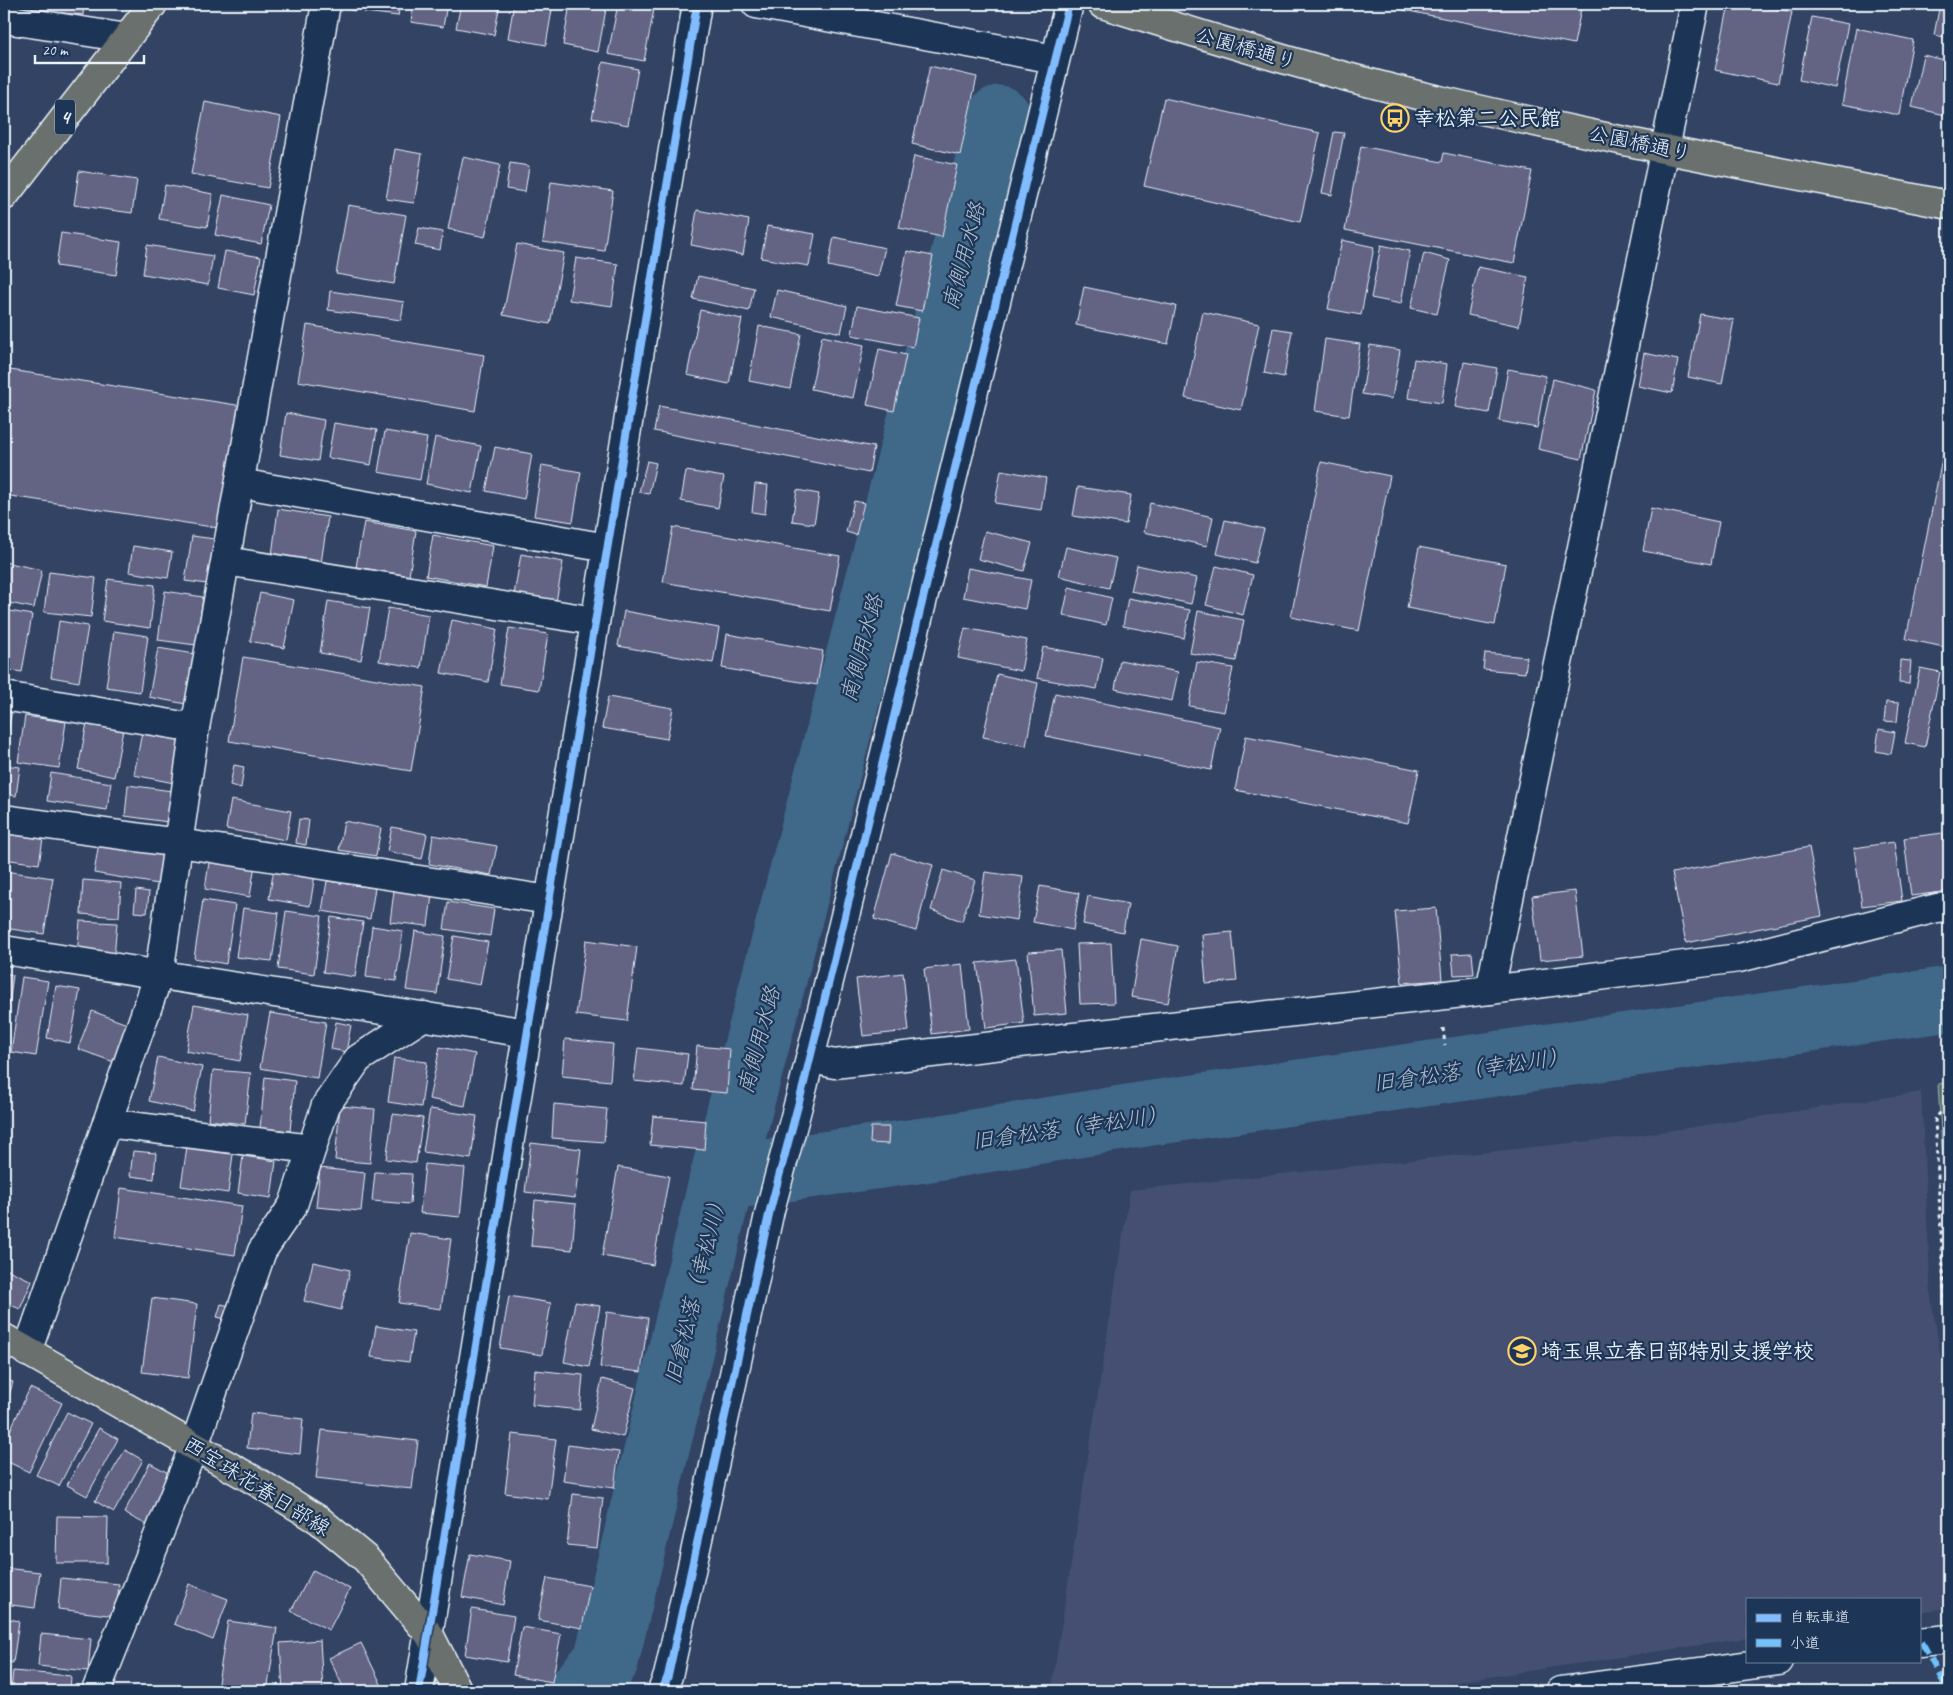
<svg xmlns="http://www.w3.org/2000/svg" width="1953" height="1695" viewBox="0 0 1953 1695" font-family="Caveat,'Klee One',sans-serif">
  <rect width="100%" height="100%" fill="#324364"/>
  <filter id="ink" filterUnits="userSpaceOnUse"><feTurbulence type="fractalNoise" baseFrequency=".02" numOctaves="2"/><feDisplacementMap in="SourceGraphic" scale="10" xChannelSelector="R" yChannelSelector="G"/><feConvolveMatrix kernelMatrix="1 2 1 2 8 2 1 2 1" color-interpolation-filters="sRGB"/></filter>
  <g filter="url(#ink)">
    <polygon fill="#445071" points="1921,1092 1931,1298 1949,1405 1949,1608 1919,1612 1919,1599 1747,1599 1747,1638 1396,1691 1051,1691 1130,1190 1627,1137"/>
    <polygon fill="#5a6e69" stroke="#a1b0b0" points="1949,1082 1949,1259 1938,1084"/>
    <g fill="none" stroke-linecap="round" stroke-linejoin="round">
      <g stroke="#416889" stroke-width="65">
        <polyline points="722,1178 924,1150 1152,1113 1949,999"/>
        <polyline points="581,1691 606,1661 722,1178 999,118"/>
      </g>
    </g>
    <g fill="#646384" stroke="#e8f1f8">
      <polygon points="26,4 84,4 83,15 25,9"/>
      <polygon points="347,4 357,4 356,11 346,9"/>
      <polygon points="365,4 400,4 398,16 364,12"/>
      <polygon points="413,4 447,4 443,27 411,22"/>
      <polygon points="461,4 500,4 494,35 456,28"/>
      <polygon points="514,4 553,4 546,45 508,38"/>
      <polygon points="570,4 607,4 598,52 563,45"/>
      <polygon points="618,4 655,4 644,61 608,54"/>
      <polygon points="894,4 920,4 917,11"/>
      <polygon points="1399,4 1582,4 1574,44 1398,9"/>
      <polygon points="1729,4 1753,4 1792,12 1778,83 1715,70"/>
      <polygon points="1940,4 1949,4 1949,38 1934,35"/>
      <polygon points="1812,17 1848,24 1835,88 1799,80"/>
      <polygon points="1856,28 1913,40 1899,115 1842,104"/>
      <polygon points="1923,55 1949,61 1949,116 1912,107"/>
      <polygon points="603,62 638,69 628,125 592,118"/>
      <polygon points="930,66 977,77 960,155 912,144"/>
      <polygon points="1164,98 1320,133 1300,222 1144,186"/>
      <polygon points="205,102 281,117 268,188 191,174"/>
      <polygon points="1334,132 1344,133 1332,195 1322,193"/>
      <polygon points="1361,146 1442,162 1444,153 1532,171 1514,263 1345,230"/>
      <polygon points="395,149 422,154 414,203 386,199"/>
      <polygon points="914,156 957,165 942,237 899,228"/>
      <polygon points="463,157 500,165 485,237 448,229"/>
      <polygon points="510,163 529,166 525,192 506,189"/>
      <polygon points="79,171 137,180 132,213 74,205"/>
      <polygon points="551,182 613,191 604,251 543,242"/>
      <polygon points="165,185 213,194 207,227 159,219"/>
      <polygon points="223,195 269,205 261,244 215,235"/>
      <polygon points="348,205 406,215 394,284 336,274"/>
      <polygon points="697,210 749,220 743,255 691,245"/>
      <polygon points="767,226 815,234 809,266 761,258"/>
      <polygon points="419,228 443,232 440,250 415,245"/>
      <polygon points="61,233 121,242 116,275 56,266"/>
      <polygon points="834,237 885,248 878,277 828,266"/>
      <polygon points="1342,240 1374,247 1361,315 1328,309"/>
      <polygon points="517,244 564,253 550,324 503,315"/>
      <polygon points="147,245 213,256 208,285 143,274"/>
      <polygon points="1381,245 1410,251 1401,304 1371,298"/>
      <polygon points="225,251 261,257 254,295 218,288"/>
      <polygon points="907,251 933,256 922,311 896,306"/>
      <polygon points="1424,253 1450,260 1437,314 1411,308"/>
      <polygon points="576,258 618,264 612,306 569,300"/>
      <polygon points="1478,267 1528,277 1519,326 1468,315"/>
      <polygon points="698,276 754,288 749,311 693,299"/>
      <polygon points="1084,287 1176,306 1168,344 1076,325"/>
      <polygon points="777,290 847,306 841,333 771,317"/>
      <polygon points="330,291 404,302 401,320 328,310"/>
      <polygon points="857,306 919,318 913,347 852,335"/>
      <polygon points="700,310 742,319 729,384 687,375"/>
      <polygon points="1203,312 1259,324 1241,410 1185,398"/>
      <polygon points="1700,314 1734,320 1722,384 1688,377"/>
      <polygon points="307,325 484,355 475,411 298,381"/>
      <polygon points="759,326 801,334 790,389 749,381"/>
      <polygon points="1273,328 1292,331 1284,377 1264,373"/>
      <polygon points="822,336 864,345 853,398 811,389"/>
      <polygon points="1325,339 1360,344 1349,416 1315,411"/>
      <polygon points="1370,345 1400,350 1392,399 1362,394"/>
      <polygon points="879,349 906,355 894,411 867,405"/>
      <polygon points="1644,353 1678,360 1672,393 1638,386"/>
      <polygon points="1414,359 1447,364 1442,403 1408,398"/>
      <polygon points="1464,362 1497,368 1489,413 1455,407"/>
      <polygon points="4,369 243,406 225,529 4,495"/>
      <polygon points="1508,369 1546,376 1537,428 1499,421"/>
      <polygon points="1553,379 1596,390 1581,459 1538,449"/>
      <polygon points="659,406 874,447 869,473 654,431"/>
      <polygon points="286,413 324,420 318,461 280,455"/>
      <polygon points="334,423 377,430 371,465 328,458"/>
      <polygon points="1949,424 1949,648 1906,639"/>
      <polygon points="385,431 427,438 420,480 378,472"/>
      <polygon points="435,437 481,446 472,493 426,484"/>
      <polygon points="495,447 532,454 524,499 486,491"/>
      <polygon points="647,461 656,463 649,494 639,492"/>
      <polygon points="1321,462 1390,476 1359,631 1291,617"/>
      <polygon points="542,465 581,472 573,522 534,516"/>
      <polygon points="1001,470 1046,478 1041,510 995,503"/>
      <polygon points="686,471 724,477 718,508 681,501"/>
      <polygon points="755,484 768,485 765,514 752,512"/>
      <polygon points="1078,487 1131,495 1126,524 1073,516"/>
      <polygon points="797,490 819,494 814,524 792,521"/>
      <polygon points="854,501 864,503 856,535 846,532"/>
      <polygon points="1150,503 1213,517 1207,546 1144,532"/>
      <polygon points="1651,508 1719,522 1711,564 1643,551"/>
      <polygon points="278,509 328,517 321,563 272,555"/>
      <polygon points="1225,520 1264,529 1255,563 1217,554"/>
      <polygon points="364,522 416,531 409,576 356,567"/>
      <polygon points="673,527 840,556 830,611 663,582"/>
      <polygon points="985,531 1032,543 1024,571 978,559"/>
      <polygon points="433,535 493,546 486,587 426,576"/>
      <polygon points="192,536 222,540 215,585 185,581"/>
      <polygon points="133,546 172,552 168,578 129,572"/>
      <polygon points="1066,547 1116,558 1109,588 1059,576"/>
      <polygon points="1419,547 1506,564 1495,625 1407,608"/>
      <polygon points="521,554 563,562 556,602 514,595"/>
      <polygon points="4,562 42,570 34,608 4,602"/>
      <polygon points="1137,565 1197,578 1191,604 1131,591"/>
      <polygon points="1216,566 1253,575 1243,615 1206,605"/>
      <polygon points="968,568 1031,580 1025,609 963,597"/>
      <polygon points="49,572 96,578 91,617 44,612"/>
      <polygon points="108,579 155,585 150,628 102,621"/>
      <polygon points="1069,587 1112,598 1106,625 1063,615"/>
      <polygon points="165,591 203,597 196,645 158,640"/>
      <polygon points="260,593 294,600 284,648 250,641"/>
      <polygon points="1128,598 1190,610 1184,638 1123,626"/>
      <polygon points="328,601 370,608 361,660 320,653"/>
      <polygon points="388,608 429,615 421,668 379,661"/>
      <polygon points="4,610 32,615 22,672 4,669"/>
      <polygon points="624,611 719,628 713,663 618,646"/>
      <polygon points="1198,611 1244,620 1236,661 1190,653"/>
      <polygon points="452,620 497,629 488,682 441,673"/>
      <polygon points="59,621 88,626 79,682 51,677"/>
      <polygon points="509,628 548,634 539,690 500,684"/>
      <polygon points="965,628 1027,640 1021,671 958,658"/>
      <polygon points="114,631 148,636 140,692 106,687"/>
      <polygon points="727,634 823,651 817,685 722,668"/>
      <polygon points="1043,647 1103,658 1097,689 1037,678"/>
      <polygon points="158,648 195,654 186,704 149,697"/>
      <polygon points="1485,653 1527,657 1525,673 1483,669"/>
      <polygon points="243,657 425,687 411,771 229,741"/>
      <polygon points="1120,660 1178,672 1172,701 1115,689"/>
      <polygon points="1900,660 1911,661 1909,684 1899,683"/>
      <polygon points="1197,662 1233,668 1224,712 1189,706"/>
      <polygon points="1920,668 1940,672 1925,747 1905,743"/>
      <polygon points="997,674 1038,683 1026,746 983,737"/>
      <polygon points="1055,693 1220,727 1211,770 1046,736"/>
      <polygon points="608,697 673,708 667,739 602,728"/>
      <polygon points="1886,702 1899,703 1897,722 1884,721"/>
      <polygon points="4,708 12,709 4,758"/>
      <polygon points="25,716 66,722 59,768 18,762"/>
      <polygon points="87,723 123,730 114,777 78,769"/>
      <polygon points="1879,729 1895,732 1891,754 1876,751"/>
      <polygon points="142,732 182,739 174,783 134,775"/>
      <polygon points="1246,736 1419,770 1408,823 1235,790"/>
      <polygon points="4,765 20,767 16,796 4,794"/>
      <polygon points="234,765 244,767 241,788 230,785"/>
      <polygon points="51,773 111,783 107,810 47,801"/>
      <polygon points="128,785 179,792 175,823 125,816"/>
      <polygon points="231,800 291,811 286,840 226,829"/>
      <polygon points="299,819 309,820 306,845 296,843"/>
      <polygon points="344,821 381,828 376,856 339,850"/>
      <polygon points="4,826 44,832 39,864 4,859"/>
      <polygon points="392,827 427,834 422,859 387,851"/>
      <polygon points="1943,833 1949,891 1911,896 1904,838"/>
      <polygon points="433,835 497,846 491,875 429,864"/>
      <polygon points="99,842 164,853 158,884 94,873"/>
      <polygon points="1894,842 1902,901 1862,906 1854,848"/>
      <polygon points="1809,847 1822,916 1686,943 1672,873"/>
      <polygon points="892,853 933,865 916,931 874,919"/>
      <polygon points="210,856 255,864 250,897 205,889"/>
      <polygon points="274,868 315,874 310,906 269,899"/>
      <polygon points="943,870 975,880 962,921 931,910"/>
      <polygon points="5,871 53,878 44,934 4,928"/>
      <polygon points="985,872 1023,877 1017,920 979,914"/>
      <polygon points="83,880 121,883 119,917 81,914"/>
      <polygon points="327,881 375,888 370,919 322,911"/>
      <polygon points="1040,886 1079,893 1073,930 1033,922"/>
      <polygon points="136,890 149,892 147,913 134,912"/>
      <polygon points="394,891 432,895 428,926 390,922"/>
      <polygon points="1575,891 1583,956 1540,960 1532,896"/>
      <polygon points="1088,896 1128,904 1123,932 1083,924"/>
      <polygon points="203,900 235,905 226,964 194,958"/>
      <polygon points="448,902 494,909 490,936 444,929"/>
      <polygon points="243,908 279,913 272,961 236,957"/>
      <polygon points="1436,908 1442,980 1402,983 1395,911"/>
      <polygon points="286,911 322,916 314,974 278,969"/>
      <polygon points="331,917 363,922 355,977 323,972"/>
      <polygon points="80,921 117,923 114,958 77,955"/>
      <polygon points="372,926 403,931 396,981 366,977"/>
      <polygon points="415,931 445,936 437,994 406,990"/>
      <polygon points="1232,932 1237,981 1206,984 1202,935"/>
      <polygon points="454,936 488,942 480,985 446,979"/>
      <polygon points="1141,939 1178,946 1168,1003 1131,997"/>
      <polygon points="586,940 637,947 627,1021 576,1015"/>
      <polygon points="1111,943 1114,1003 1080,1004 1077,944"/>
      <polygon points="1061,950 1067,1013 1034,1016 1028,952"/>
      <polygon points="1472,953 1474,974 1454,975 1452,954"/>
      <polygon points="1016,959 1024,1023 986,1028 977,963"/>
      <polygon points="962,964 969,1029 932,1034 924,969"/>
      <polygon points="4,973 13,975 4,1044"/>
      <polygon points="903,973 909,1031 863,1036 856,979"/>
      <polygon points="22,977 48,981 36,1056 11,1052"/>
      <polygon points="56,986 80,990 70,1043 47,1038"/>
      <polygon points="194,1005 248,1015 240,1061 186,1051"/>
      <polygon points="92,1011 127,1024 114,1062 78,1049"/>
      <polygon points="270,1013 326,1022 317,1078 260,1068"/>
      <polygon points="336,1022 351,1025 346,1052 331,1049"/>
      <polygon points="565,1039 613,1044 610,1081 562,1076"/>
      <polygon points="697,1046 730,1049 727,1093 693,1090"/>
      <polygon points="440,1047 475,1054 465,1106 429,1099"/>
      <polygon points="638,1048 688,1054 684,1086 634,1081"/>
      <polygon points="158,1057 202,1067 193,1111 149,1101"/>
      <polygon points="394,1058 427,1062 421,1107 388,1102"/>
      <polygon points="213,1070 251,1073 245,1124 208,1120"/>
      <polygon points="265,1077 295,1081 290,1131 260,1128"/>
      <polygon points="554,1104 607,1109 604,1142 552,1138"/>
      <polygon points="340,1106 375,1109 370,1163 335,1160"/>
      <polygon points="430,1109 477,1116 471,1159 423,1152"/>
      <polygon points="393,1114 423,1118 416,1163 386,1159"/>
      <polygon points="653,1116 706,1121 704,1150 650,1145"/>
      <polygon points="871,1127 889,1127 888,1144 870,1143"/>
      <polygon points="531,1143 581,1149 575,1198 525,1192"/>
      <polygon points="187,1147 233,1154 228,1193 181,1186"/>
      <polygon points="133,1151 156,1153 154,1179 130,1176"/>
      <polygon points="243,1156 276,1161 271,1198 238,1193"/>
      <polygon points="425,1164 465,1168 460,1217 420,1213"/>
      <polygon points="618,1167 669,1176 653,1265 602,1256"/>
      <polygon points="320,1168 365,1173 361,1211 316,1207"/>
      <polygon points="375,1172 412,1174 410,1204 372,1201"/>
      <polygon points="121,1188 242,1206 235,1255 115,1237"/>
      <polygon points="535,1200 576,1204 572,1250 531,1246"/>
      <polygon points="410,1233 451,1239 441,1309 399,1303"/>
      <polygon points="313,1262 350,1270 341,1310 304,1301"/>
      <polygon points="4,1268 32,1281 20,1309 4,1302"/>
      <polygon points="509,1296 551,1303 542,1355 500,1348"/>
      <polygon points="152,1298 197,1304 188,1378 142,1372"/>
      <polygon points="575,1302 600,1306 589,1367 564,1362"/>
      <polygon points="221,1304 230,1306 226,1319 217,1317"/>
      <polygon points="607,1312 648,1318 641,1372 600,1367"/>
      <polygon points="376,1326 414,1332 409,1362 371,1357"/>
      <polygon points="535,1370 583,1375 580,1410 532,1405"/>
      <polygon points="4,1379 13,1382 4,1413"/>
      <polygon points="602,1379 635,1388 623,1437 591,1429"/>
      <polygon points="30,1388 62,1403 29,1472 4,1460 4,1443"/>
      <polygon points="67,1412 91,1424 59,1486 36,1475"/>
      <polygon points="251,1413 303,1419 300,1454 247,1448"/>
      <polygon points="99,1428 118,1439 87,1496 67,1485"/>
      <polygon points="322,1430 418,1441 412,1489 316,1478"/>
      <polygon points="512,1434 556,1439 548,1499 505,1493"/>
      <polygon points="568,1445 619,1452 614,1488 563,1481"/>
      <polygon points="125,1450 143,1460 114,1512 95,1501"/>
      <polygon points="150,1463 172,1475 147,1525 124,1513"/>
      <polygon points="573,1494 603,1498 597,1548 567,1545"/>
      <polygon points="57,1516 108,1517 107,1563 56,1563"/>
      <polygon points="470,1554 510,1561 503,1605 462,1597"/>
      <polygon points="4,1568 40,1572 35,1608 4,1604"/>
      <polygon points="313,1570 350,1589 329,1630 291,1611"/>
      <polygon points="61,1578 119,1584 116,1616 58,1609"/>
      <polygon points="547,1578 590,1586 582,1628 538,1620"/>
      <polygon points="189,1584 228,1599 213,1640 174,1624"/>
      <polygon points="472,1609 514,1616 507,1662 465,1655"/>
      <polygon points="4,1618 19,1621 13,1663 4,1661"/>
      <polygon points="228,1621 277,1628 267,1691 229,1691 217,1689"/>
      <polygon points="522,1627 561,1634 552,1682 513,1675"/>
      <polygon points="41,1634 91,1639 88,1671 38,1666"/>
      <polygon points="320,1640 323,1691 283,1691 280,1643"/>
      <polygon points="361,1643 382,1686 371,1691 345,1691 329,1658"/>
      <polygon points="13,1671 71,1676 70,1691 11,1691"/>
    </g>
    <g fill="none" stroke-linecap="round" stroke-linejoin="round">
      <g stroke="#e8f1f8" stroke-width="31">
        <g id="minor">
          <polyline points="756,4 1055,59"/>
          <polyline points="4,19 127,38"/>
          <polyline points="240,483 607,548"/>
          <polyline points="226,561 595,621"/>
          <polyline points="4,696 195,728"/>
          <polyline points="4,819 179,843 549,900"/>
          <polyline points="4,950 527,1033"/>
          <polyline points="1490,990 1695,4"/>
          <polyline points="810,1058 834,1064 1490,990 1739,958 1937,908 1949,907"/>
          <polyline points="107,1123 311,1149"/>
          <polyline points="27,1352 159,974 195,728 326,4"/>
          <polyline points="1919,1642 1949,1639"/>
          <polyline points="96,1691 194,1446 262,1251 293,1205 326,1105 358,1059 424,1016"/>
          <polyline points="419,1691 697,4"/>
          <polyline points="662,1691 668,1676 770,1210 803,1087 1069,4"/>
          <polyline points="1560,1691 1779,1661"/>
        </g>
      </g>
      <g stroke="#e8f1f8" stroke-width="31">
        <g id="major">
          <path d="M 1102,4 C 1218,40 1333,76 1452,103 C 1616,142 1783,172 1949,205"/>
          <polyline points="4,1338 264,1486 319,1520 366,1559 429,1634 458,1691"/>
        </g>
      </g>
      <g stroke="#e8f1f8" stroke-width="31">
        <polyline id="highway" points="4,196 153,4"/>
      </g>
      <g stroke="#e8f1f8" stroke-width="3" stroke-dasharray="4 4" stroke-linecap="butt">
        <polyline points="1443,1028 1445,1045"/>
        <polyline points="1949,1071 1945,1072 1949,1102 1935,1119 1945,1307 1949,1335"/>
      </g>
      <use href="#minor" stroke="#1d3557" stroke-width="28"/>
      <use href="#major" stroke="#6b706d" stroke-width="28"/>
      <use href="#highway" stroke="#6b706d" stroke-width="28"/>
      <polyline stroke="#70c2fc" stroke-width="6" stroke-dasharray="12 6" stroke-linecap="butt" points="1922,1642 1948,1691"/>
      <g stroke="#1d3557" stroke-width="11">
        <g id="cycleway">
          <polyline points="419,1691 697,4"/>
          <polyline points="662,1691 668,1676 770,1210 803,1087 1069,4"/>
        </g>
      </g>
      <use href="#cycleway" stroke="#80bcff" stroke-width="8"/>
    </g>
  </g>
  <defs>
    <g id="bus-ring" transform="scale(1.4375)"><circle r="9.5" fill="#1d3557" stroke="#ffd166" stroke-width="1.5"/><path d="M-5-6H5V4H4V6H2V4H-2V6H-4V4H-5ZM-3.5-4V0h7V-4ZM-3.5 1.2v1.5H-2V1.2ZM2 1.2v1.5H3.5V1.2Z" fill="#ffd166"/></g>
    <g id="school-ring" transform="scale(1.4375)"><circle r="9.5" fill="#1d3557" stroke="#ffd166" stroke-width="1.5"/><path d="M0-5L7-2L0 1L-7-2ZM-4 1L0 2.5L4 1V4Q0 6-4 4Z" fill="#ffd166"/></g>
  </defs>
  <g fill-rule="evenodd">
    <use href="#bus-ring" x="1395" y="118"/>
    <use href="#school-ring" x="1522" y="1351"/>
  </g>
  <g text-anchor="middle" stroke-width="4.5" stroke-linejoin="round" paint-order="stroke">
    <rect fill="#1d3557" stroke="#abb9c8" stroke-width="1" x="55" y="99.5" width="20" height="35" rx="4"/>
    <g font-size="20" font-weight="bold" fill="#e8f1f8">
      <text x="65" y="124">4</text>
    </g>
    <g font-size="21" fill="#e8f1f8" stroke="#1d3557">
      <text transform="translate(1246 48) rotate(16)" y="7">公園橋通り</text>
      <text transform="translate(1640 143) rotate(12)" y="7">公園橋通り</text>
      <text transform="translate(257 1486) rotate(32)" y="7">西宝珠花春日部線</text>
    </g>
    <g font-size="21" font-weight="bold" fill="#e8f1f8" stroke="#1d3557" text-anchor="start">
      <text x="1414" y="125">幸松第二公民館</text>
      <text x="1541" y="1358">埼玉県立春日部特別支援学校</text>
    </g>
    <g font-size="22" font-style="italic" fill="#aec1d1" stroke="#1d3557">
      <text transform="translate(963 256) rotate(-75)" y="8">南側用水路</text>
      <text transform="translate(861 648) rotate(-75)" y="8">南側用水路</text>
      <text transform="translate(758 1040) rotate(-75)" y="8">南側用水路</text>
      <text transform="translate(1471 1069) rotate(-8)" y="8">旧倉松落（幸松川）</text>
      <text transform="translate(1070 1127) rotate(-8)" y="8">旧倉松落（幸松川）</text>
      <text transform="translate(695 1288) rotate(-76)" y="8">旧倉松落（幸松川）</text>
    </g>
  </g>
  <rect width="1953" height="1695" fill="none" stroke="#1d3557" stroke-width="20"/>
  <rect x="10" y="10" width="1933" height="1675" fill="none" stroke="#e8f1f8" stroke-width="2" filter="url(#ink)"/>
  <rect x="1746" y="1598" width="175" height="65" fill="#1d3557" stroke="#6e8097"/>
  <rect x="1756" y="1614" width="25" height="8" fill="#80bcff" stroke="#6e8097"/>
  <text x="1790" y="1622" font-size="15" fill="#e8f1f8">自転車道</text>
  <rect x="1756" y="1639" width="25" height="8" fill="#70c2fc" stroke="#6e8097"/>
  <text x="1790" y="1648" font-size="15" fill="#e8f1f8">小道</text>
  <path d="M35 55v8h109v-8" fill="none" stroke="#e8f1f8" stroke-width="2.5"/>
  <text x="42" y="55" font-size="15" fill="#e8f1f8" stroke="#1d3557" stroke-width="4" paint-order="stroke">20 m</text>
</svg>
